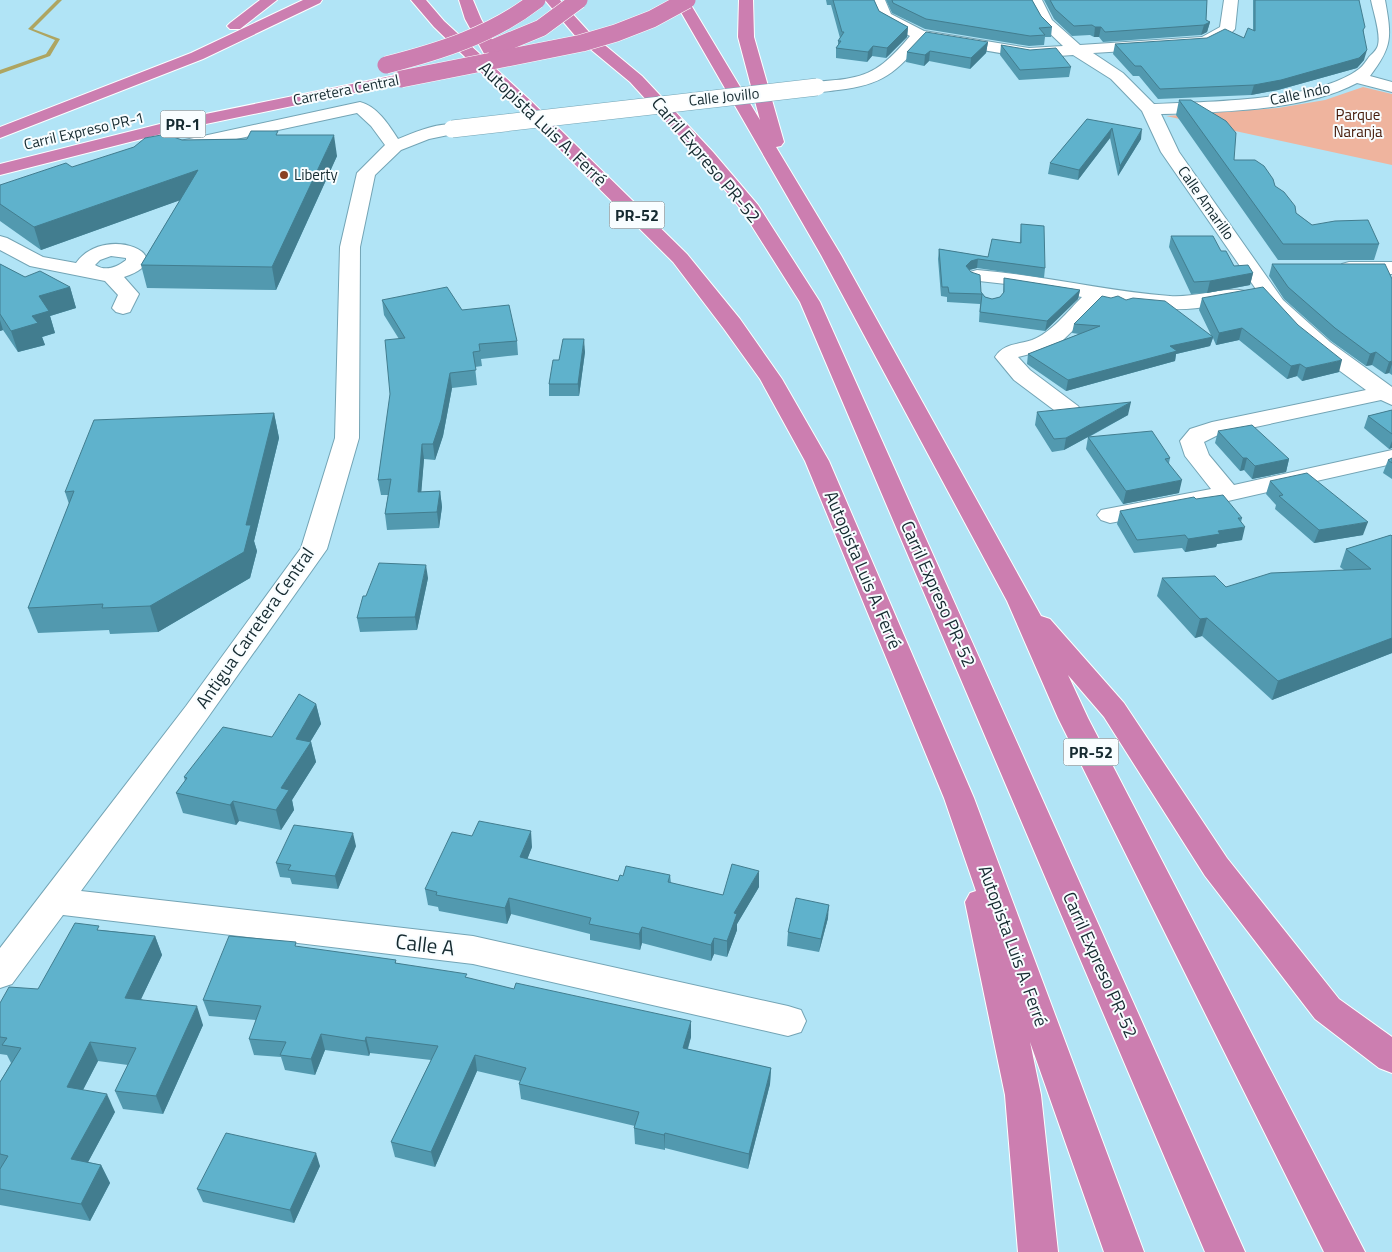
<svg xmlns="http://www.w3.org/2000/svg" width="1392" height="1252" viewBox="0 0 1392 1252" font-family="'Titillium Web',sans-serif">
  <rect width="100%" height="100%" fill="#b1e4f6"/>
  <polygon fill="#efb49e" points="1363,87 1392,94 1392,165 1166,116 1278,108 1325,100"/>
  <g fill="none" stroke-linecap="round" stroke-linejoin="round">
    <polygon fill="#aea561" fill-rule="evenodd" points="57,0 62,0 33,29 60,39 50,56 0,74 0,70 46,54 55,40 28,29"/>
    <g stroke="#73a4b5" stroke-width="2">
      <g id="minor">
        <path d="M 871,0 L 885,0 L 891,14 L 924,31 L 1029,48 L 1063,46 L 1041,25 L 1028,0 L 1042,0 L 1052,20 L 1080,45 L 1202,37 L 1220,27 L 1224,0 L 1238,0 L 1235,29 L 1232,32 L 1205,46 L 1093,53 L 1123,73 L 1154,104 C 1207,102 1317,101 1359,69 C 1363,66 1366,61 1369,57 C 1372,54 1377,50 1378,45 C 1381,34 1373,11 1371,0 L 1385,0 C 1392,38 1392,47 1370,76 L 1392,82 L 1392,92 L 1357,83 C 1304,111 1221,112 1161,114 L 1179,152 L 1283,300 L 1330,342 L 1392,387 L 1392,405 L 1381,400 L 1218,435 L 1204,442 L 1209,455 L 1234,485 L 1392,450 L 1392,464 L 1228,501 L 1110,523 L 1101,520 L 1097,515 L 1101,510 L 1211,489 L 1185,456 L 1180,441 L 1190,429 L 1212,422 L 1366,390 L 1314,352 L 1269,308 L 1161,152 L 1142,111 L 1111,79 L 1073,55 L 1029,58 L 924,40 C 895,73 883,85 838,90 C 829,91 820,93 811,91 L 809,87 L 811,83 C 824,80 837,81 850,78 C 877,74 893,56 910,36 L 880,20 Z"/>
        <path d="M 360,102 C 377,106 389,125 398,139 C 415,132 440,121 458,125 L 461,129 L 458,133 L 429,139 L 401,150 L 375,175 L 360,247 L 359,438 L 327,549 L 206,720 L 81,891 L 473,936 L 788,1006 L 801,1010 L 806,1021 L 801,1032 L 788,1036 L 473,964 L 63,915 L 12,984 L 0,988 L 0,948 L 186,706 L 301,548 L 335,438 L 340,247 L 357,173 L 385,145 L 371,126 L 357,113 L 171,153 L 165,152 L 162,148 L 165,144 L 171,143 Z"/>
        <path d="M 0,236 L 7,238 L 43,257 L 76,263 C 105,222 185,257 124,277 L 139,294 L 130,312 L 123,314 L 116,312 L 112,308 L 118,295 L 105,281 L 30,266 L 0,250 ZM 111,256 L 126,258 L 126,260 C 117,267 106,272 95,265 L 100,260 Z"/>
        <polygon points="1349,262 1392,262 1392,274 1349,274 1342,272 1339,268 1342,264"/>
        <path d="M 977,270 C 1042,275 1105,291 1170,296 C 1194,298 1225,286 1245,291 L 1248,295 L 1245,299 C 1222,305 1196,310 1172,309 C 1149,309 1126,304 1103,301 L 1062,341 L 1050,349 L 1018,357 L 1030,370 L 1078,406 L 1082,411 L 1078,416 L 1070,418 L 1062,416 L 1014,380 L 995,357 C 1004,343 1017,345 1032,340 C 1051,333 1068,311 1082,297 L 1015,285 L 970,280 L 967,276 L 970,272 Z"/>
      </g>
    </g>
    <g stroke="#fff" stroke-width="2">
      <g id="highway">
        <polygon points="260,0 277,0 240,29 230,29 227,26 230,23"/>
        <polygon points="303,0 322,0 320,3 203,59 0,138 0,127 191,53"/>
        <polygon points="411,0 426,0 444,21 532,102 687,254 740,319 782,379 829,461 974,798 1144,1252 1104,1252 1030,1042 1041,1095 1058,1252 1018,1252 1005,1095 965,902 970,893 976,891 944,798 805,461 760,379 724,329 673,262 520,110 434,27"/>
        <polygon points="459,0 473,0 481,19 503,59 501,62 489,62 487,59 465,19"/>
        <polygon points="545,0 560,0 589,32 642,76 713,152 758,205 820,302 1245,1252 1205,1252 800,302 743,212 701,160 630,82 577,38"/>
        <polygon points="674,0 688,0 760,120 738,37 739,0 753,0 754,37 784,142 781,146 776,147 841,255 1041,616 1050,619 1124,703 1227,858 1339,999 1392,1037 1392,1073 1379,1068 1315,1019 1205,876 1104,717 1068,675 1088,718 1365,1252 1324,1252 1058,718 1007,601 821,255"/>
        <polygon points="401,74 407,76 409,79 407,82 177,130 0,175 0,164 176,120"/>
      </g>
    </g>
    <use href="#minor" fill="#fff" fill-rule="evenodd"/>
    <use href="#highway" fill="#cc7eb0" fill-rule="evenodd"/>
    <g stroke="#73a4b5" stroke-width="18" stroke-linecap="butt">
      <polyline id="minor-bridge" points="452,129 817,87"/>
    </g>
    <g stroke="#fff" stroke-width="18" stroke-linecap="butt">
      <g id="highway-bridge">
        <polyline points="495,47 541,28 579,0"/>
        <path d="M 386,65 C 441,51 492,35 537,0"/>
        <polyline points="401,79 582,43 616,33 652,19 687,0"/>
      </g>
    </g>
    <use href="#minor-bridge" stroke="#fff" stroke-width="17"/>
    <use href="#highway-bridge" stroke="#cc7eb0" stroke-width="17"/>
  </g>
  <g fill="#5299af">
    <polygon points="826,0 874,0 879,11 908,27 907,37 886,58 872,56 867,62 836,58 836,48 838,45 838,41 840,38 831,5 827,5"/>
    <polygon points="886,0 1032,0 1041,16 1052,27 1051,37 1045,37 1044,45 1029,46 925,29 892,13"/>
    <polygon points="1044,0 1207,0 1206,20 1210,22 1207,32 1201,35 1103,42 1099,37 1094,37 1090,35 1072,36 1054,19"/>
    <polygon points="1253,0 1359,0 1364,33 1364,60 1357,68 1278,90 1251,95 1158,99 1139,76 1133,76 1113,54 1115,44 1244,38 1253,30"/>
    <polygon points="988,42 986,53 970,69 929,61 924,66 906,62 907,52"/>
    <polygon points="1001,45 1071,67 1069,77 1019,80 1000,55"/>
    <polygon points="1179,100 1234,160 1275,186 1296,213 1312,225 1379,244 1374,260 1278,260 1176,115"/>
    <polygon points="1087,119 1141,139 1118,176 1110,138 1078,180 1048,174 1050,163"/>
    <polygon points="278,135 337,156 276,290 147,288 141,265 180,200 41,250 0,221 0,185 182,140 247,139"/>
    <polygon points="1021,224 1045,268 1044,278 977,268 969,270 981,292 985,297 992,299 1000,297 1003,294 1004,278 1080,290 1078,299 1045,331 979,322 980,304 947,302 947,297 941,296 938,259 939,249 988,257 1020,242"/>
    <polygon points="1171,236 1221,251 1234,266 1253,273 1250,285 1207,293 1191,294 1169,247"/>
    <polygon points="0,264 25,277 70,287 76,308 50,316 55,333 42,337 45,345 18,352 3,330 0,331"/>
    <polygon points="1272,264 1392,279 1392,375 1389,373 1385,374 1372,365 1366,366 1331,341 1284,299 1269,276"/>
    <polygon points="1111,298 1126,300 1211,335 1199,310 1202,298 1339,372 1302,381 1297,376 1287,379 1239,340 1216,345 1213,338 1210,346 1176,354 1175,361 1066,391 1027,364 1028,354 1079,334 1072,333 1074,324"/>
    <polygon points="382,300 462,310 517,341 518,355 481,359 482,366 475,367 477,385 452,388 443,436 435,460 424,459 421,492 440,491 442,507 439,528 387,530 385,514 388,495 381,495 378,480 399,339 384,315"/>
    <polygon points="585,352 579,396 549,396 549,384 559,360"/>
    <polygon points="1392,410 1392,448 1389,449 1364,428 1368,416"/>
    <polygon points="1037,412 1128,415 1089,437 1170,458 1169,463 1179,493 1123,504 1086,449 1088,437 1064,450 1052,452 1035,425"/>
    <polygon points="274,413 279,438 254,541 257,551 250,578 158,632 110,634 109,630 38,633 28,608 69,504 65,492"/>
    <polygon points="1218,431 1289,459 1286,472 1252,479 1244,470 1240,471 1215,443"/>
    <polygon points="1392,458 1392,479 1383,473 1388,460"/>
    <polygon points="1270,481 1363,535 1314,543 1275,509 1276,505 1266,494"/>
    <polygon points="1196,499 1242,518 1241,522 1242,540 1217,544 1216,547 1185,552 1182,548 1134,553 1117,524 1120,511"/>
    <polygon points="1391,535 1392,653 1272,700 1202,636 1195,638 1157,596 1162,578 1226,587 1344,570 1340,567 1346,549"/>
    <polygon points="428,578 417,630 360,632 357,618 366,596"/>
    <polygon points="316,704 321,724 310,742 311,742 316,762 292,800 294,810 281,830 239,821 236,825 183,813 176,793 185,781 184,777 272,737"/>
    <polygon points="356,846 338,889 292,884 290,878 280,877 276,863"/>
    <polygon points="532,847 527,859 618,881 623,876 670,875 671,883 723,895 759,887 737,924 737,930 727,957 714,954 711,961 642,943 640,950 590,940 590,934 511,914 507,924 439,911 438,907 428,905 425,889"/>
    <polygon points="828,918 819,952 787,946 788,932"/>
    <polygon points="101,930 155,936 162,955 141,999 203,1025 163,1114 123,1109 115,1091 128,1065 98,1061 83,1090 115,1112 88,1162 101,1165 110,1183 90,1221 0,1205 0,1082 11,1063 7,1055 0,1054 0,1003 38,989"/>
    <polygon points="297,947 396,960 396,963 468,978 691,1037 688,1049 771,1068 770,1084 748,1169 665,1148 665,1150 635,1144 634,1128 635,1126 521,1099 519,1084 520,1081 477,1071 435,1167 395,1157 391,1142 431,1060 370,1053 369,1056 325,1050 315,1075 285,1070 281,1057 254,1055 249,1039 256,1020 209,1016 203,1000"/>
    <polygon points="320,1166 294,1223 203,1202 197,1189"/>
  </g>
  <g fill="#427d8f">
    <polygon points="1210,22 1207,32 1201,35 1204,25"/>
    <polygon points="908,27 907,37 886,58 887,48"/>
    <polygon points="1095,27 1101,27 1099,37 1094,37"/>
    <polygon points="988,42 986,53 970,69 971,58"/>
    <polygon points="873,46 872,56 867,62 868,52"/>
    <polygon points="1367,50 1364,60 1357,68 1278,90 1251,95 1254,85"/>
    <polygon points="930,51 929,61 924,66 925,55"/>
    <polygon points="1112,128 1110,138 1078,180 1079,170"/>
    <polygon points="1142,129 1141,139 1118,176 1120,166"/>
    <polygon points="334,135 337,156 276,290 272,267"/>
    <polygon points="198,170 203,192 41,250 34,227"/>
    <polygon points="978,259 977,268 969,270 966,266 971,261"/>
    <polygon points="1253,273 1250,285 1207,293 1210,281"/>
    <polygon points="70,287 76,308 50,316 55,333 42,337 45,345 18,352 11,331 39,296"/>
    <polygon points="1080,290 1078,299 1045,331 1047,321"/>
    <polygon points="0,320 3,330 0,331"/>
    <polygon points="1242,328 1239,340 1216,345 1219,333"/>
    <polygon points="1213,337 1210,346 1176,354 1175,361 1066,391 1068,380 1170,346"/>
    <polygon points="584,339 585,352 579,396 578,384"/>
    <polygon points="1376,352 1372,365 1366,366 1370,354"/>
    <polygon points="1342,360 1339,372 1302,381 1306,368"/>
    <polygon points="1392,361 1392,364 1389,373 1385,374 1389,362"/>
    <polygon points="1300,364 1297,376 1287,379 1291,366"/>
    <polygon points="450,373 452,388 443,436 435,460 433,444"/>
    <polygon points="1131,402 1128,415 1064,450 1066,438"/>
    <polygon points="274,413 279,438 254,541 257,551 250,578 158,632 150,606 246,525"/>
    <polygon points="1392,441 1392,448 1389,449"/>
    <polygon points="422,444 424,459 420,508 418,492"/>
    <polygon points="1243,458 1247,458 1244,470 1240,471"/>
    <polygon points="1289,459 1286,472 1252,479 1255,466"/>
    <polygon points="1182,480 1179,493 1123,504 1126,491"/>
    <polygon points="440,491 442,507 439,528 437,512"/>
    <polygon points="1368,522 1363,535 1314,543 1319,530"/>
    <polygon points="1245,527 1242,540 1217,544 1216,547 1185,552 1188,539 1218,531"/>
    <polygon points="426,565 428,578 417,630 415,617"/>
    <polygon points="1207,618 1202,636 1195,638 1200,619"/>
    <polygon points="1392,638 1392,653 1272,700 1278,681"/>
    <polygon points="316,704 321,724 300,759 296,739"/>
    <polygon points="311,742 316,762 292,800 294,810 281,830 276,810 281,788"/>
    <polygon points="233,801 239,821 236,825 230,805"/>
    <polygon points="531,831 532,847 522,873 520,857"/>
    <polygon points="353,833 356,846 338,889 335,876"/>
    <polygon points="759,871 759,887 737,924 737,930 727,957 727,941 734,913"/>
    <polygon points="509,898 511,914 507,924 505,908"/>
    <polygon points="829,905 828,918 819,952 821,939"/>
    <polygon points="642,927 642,943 640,950 639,934"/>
    <polygon points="155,936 162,955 133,1016 125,998"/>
    <polygon points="714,938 714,954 711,961 711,945"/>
    <polygon points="197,1006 203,1025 163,1114 156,1096"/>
    <polygon points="691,1021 691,1037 683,1063 683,1048"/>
    <polygon points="321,1034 325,1050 315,1075 311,1059"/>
    <polygon points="366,1037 370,1053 369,1056 365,1041"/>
    <polygon points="90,1042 98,1061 75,1105 67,1087"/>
    <polygon points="475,1055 477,1071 435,1167 431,1152"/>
    <polygon points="771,1068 770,1084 748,1169 749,1154"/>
    <polygon points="107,1094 115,1112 80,1177 71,1159"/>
    <polygon points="665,1133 665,1150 664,1135"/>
    <polygon points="316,1153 320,1166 294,1223 290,1210"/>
    <polygon points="101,1165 110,1183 90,1221 81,1204"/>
  </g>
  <g fill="#5fb2cc" stroke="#427d8f">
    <polygon points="833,0 874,0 879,11 908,27 887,48 873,46 868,52 836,48 841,41 838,41 844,32 842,32"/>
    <polygon points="892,0 1032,0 1041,16 1052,27 1039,28 1045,35 1030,36 926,19 893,3"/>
    <polygon points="1050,0 1207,0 1206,20 1210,22 1204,25 1105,32 1101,27 1095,27 1092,25 1074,26 1055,9"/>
    <polygon points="1255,0 1359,0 1365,27 1363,30 1367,50 1359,58 1281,80 1254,85 1160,89 1141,66 1135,66 1115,44 1207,38 1225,29 1244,38 1248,28 1255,31"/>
    <polygon points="926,32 988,42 971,58 930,51 925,55 907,52"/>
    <polygon points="1001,45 1030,50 1056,48 1071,67 1020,70"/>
    <polygon points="1179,100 1191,100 1226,121 1236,133 1234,160 1255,160 1264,166 1273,179 1275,186 1284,192 1295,206 1296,213 1312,225 1335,221 1368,220 1379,244 1283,244"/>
    <polygon points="1087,119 1142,129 1120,166 1112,128 1079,170 1050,163"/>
    <polygon points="251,131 278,131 276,135 334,135 272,267 141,265 198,170 34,227 0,204 0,185 66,163 72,167 134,147 145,138 161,135 168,135 182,140 247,139"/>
    <polygon points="1021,224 1044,226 1045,268 978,259 971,261 966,266 971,272 980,275 981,292 985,297 992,299 1000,297 1004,292 1004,278 1080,290 1047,321 980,312 982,294 949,293 948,287 942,287 939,249 988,257 992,239 1021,243"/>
    <polygon points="1171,236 1213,236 1221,251 1226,251 1234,266 1248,265 1253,273 1210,281 1194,282"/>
    <polygon points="0,264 25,277 40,271 70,287 39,296 49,311 32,316 38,323 11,331 0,314"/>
    <polygon points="1272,264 1385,264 1392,279 1392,361 1389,362 1376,352 1370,354 1335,328 1288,287"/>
    <polygon points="447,287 462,310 509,305 517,341 479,344 480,351 473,352 476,370 450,373 441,420 433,444 422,444 418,492 440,491 437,512 385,514 391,479 378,480 390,394 385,340 405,338 382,300"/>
    <polygon points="1263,287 1298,325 1342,360 1306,368 1300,364 1291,366 1242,328 1219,333 1202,298"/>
    <polygon points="1102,296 1111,298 1118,296 1126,300 1133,298 1165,301 1213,337 1170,346 1177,351 1068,380 1028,354 1100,326 1074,324"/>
    <polygon points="563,339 584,339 578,384 549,384 553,360 559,360"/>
    <polygon points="1131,402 1066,438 1054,439 1037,412"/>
    <polygon points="1392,410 1392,434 1368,416"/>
    <polygon points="274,413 246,525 251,525 244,552 150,606 102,608 103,604 28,608 74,491 65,492 94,420"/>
    <polygon points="1252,425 1289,459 1255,466 1247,458 1243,458 1218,431"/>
    <polygon points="1152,431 1170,458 1165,459 1182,480 1126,491 1088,437"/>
    <polygon points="1392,458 1392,463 1388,460"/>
    <polygon points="1307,473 1368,522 1319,530 1279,496 1283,495 1270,481"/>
    <polygon points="1223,495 1242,518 1238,518 1245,527 1218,531 1220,534 1188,539 1185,535 1137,540 1120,511 1194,497 1196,499"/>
    <polygon points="1391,535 1392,536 1392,638 1278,681 1207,618 1200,619 1162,578 1215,576 1226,587 1271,573 1371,569 1346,549"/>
    <polygon points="379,563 426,565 415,617 357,618 363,596 366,596"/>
    <polygon points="299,694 316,704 296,739 311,742 281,788 289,790 276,810 233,801 230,805 176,793 187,778 184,777 223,727 272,737"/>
    <polygon points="479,821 531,831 520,857 618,881 620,875 623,876 626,866 670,875 668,882 723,895 732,864 759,871 734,913 737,914 727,941 714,938 711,945 642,927 639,934 589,924 591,918 509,898 505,908 436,895 437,892 425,889 452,832 472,836"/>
    <polygon points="294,825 353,833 335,876 288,870 291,865 276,863"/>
    <polygon points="796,898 829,905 821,939 788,932"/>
    <polygon points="75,923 99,926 97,930 155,936 125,998 197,1006 156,1096 115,1091 136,1048 90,1042 67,1087 107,1094 71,1159 101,1165 81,1204 0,1189 0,1169 8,1156 0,1154 0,1082 21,1048 2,1045 7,1038 0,1037 0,1003 9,987 38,989"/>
    <polygon points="229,936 296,942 295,946 396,960 395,963 467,974 465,977 514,989 516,983 691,1021 683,1048 771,1068 749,1154 665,1133 664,1135 634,1128 639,1112 519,1084 526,1068 475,1055 431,1152 391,1142 438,1046 366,1037 365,1041 321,1034 311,1059 280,1055 286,1042 249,1039 261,1006 203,1000"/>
    <polygon points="226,1133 316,1153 290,1210 197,1189"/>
  </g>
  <circle fill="#8a4124" stroke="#f8fdff" stroke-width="2" cx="284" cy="175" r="5"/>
  <g text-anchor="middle" stroke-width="4" stroke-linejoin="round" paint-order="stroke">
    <g font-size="15" fill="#152a30" stroke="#f8fdff">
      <text transform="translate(346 90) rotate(-11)" y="5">Carretera Central</text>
      <text transform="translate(1300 94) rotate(-12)" y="5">Calle Indo</text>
      <text transform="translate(724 97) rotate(-6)" y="5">Calle Jovillo</text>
      <text transform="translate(84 131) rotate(-13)" y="5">Carril Expreso PR-1</text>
      <text transform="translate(1206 203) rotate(55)" y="5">Calle Amarillo</text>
    </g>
    <g font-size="15" fill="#451a09" stroke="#f8fdff">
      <text x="1358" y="120">Parque<tspan x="1358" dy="17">Naranja</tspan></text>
    </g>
    <g font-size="15" fill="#152a30" stroke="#f8fdff" text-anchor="start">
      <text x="294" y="180">Liberty</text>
    </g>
    <g fill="#f8fdff" stroke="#59696e" stroke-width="1">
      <rect x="160.5" y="110.5" width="45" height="27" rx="4"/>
      <rect x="609.5" y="201.5" width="55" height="27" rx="4"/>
      <rect x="1063.5" y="738.5" width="55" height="27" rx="4"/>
    </g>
    <g font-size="16" font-weight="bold" fill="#152a30">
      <text x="183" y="130">PR-1</text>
      <text x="637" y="221">PR-52</text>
      <text x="1091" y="758">PR-52</text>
    </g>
    <g font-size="18" fill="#152a30" stroke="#f8fdff">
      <text transform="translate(543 124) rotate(44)" y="6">Autopista Luis A. Ferré</text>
      <text transform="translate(706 160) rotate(50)" y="6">Carril Expreso PR-52</text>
      <text transform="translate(863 570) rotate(67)" y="6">Autopista Luis A. Ferré</text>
      <text transform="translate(938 594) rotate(66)" y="6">Carril Expreso PR-52</text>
      <text transform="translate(255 628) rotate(-55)" y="6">Antigua Carretera Central</text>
      <text transform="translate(1013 946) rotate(70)" y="6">Autopista Luis A. Ferré</text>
      <text transform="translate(1100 965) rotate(66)" y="6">Carril Expreso PR-52</text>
    </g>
    <g font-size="21" fill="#152a30" stroke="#f8fdff">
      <text transform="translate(425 945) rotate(7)" y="7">Calle A</text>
    </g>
  </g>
</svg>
